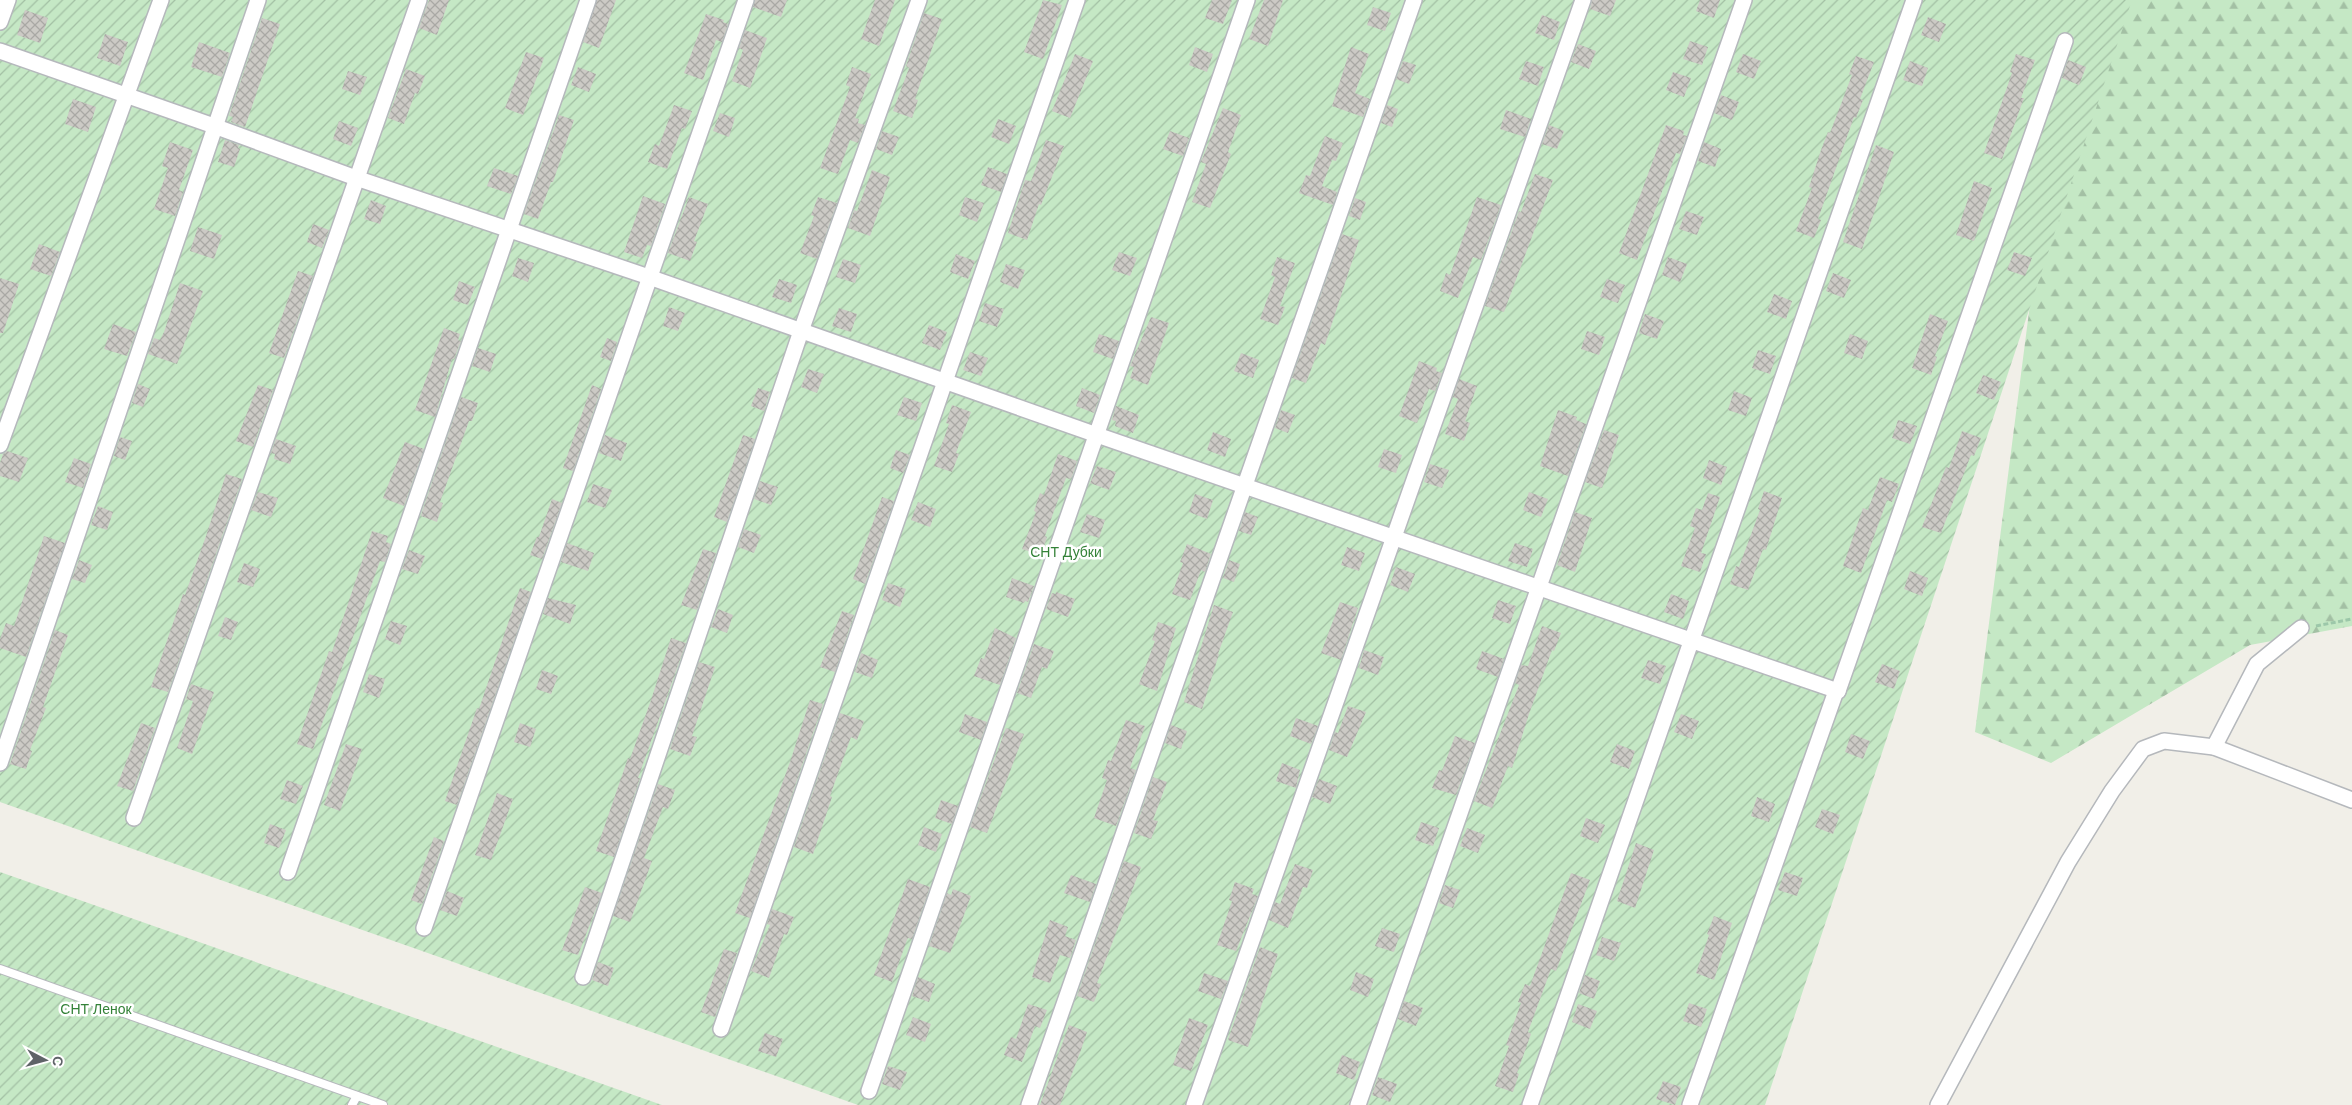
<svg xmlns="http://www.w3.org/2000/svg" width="2352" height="1105" viewBox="0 0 2352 1105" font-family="Helvetica,sans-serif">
  <defs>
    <pattern id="forest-firs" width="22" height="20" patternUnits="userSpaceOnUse" patternTransform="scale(1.25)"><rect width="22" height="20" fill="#c5e8c5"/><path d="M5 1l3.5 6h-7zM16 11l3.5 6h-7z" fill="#a3c0a4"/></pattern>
    <pattern id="garden-furrows" width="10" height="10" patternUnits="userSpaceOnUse" patternTransform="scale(1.25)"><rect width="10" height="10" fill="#c5e8c5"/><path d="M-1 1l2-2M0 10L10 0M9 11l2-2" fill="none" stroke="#a3c0a4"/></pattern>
    <pattern id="building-cross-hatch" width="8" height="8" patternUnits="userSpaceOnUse" patternTransform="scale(1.25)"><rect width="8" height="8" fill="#cccac5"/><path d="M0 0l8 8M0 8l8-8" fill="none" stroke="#a9a8a4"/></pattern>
  </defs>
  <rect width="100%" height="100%" fill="#f1efe8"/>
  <polygon fill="url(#forest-firs)" points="1974,0 2352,0 2352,626 2250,645 2051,763 1975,732 2056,102"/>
  <g fill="url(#garden-furrows)">
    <polygon points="0,0 2132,0 1765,1105 858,1105 0,802"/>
    <polygon points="0,872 662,1105 0,1105"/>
  </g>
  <g fill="url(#building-cross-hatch)">
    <polygon points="429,0 449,0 437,35 419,28"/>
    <polygon points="597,0 616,0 599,48 583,42"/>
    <polygon points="755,0 787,0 781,17 753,7"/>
    <polygon points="875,0 895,0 879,46 861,39"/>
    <polygon points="1043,0 1062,5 1043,59 1024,52"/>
    <polygon points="1212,0 1232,0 1223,24 1205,18"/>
    <polygon points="1264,0 1283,0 1268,46 1249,39"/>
    <polygon points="1592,0 1616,0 1610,16 1590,9"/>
    <polygon points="1700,0 1720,0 1714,18 1696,11"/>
    <polygon points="1373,7 1391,13 1385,31 1367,25"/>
    <polygon points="25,10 48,18 40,43 17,35"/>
    <polygon points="924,13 942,19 915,99 918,100 912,118 893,111 909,68 906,66"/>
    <polygon points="706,14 724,20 723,22 728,24 722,42 716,40 703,80 684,73"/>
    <polygon points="1542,15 1560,22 1554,40 1535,33"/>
    <polygon points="1928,17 1946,24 1939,42 1921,35"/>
    <polygon points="262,18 280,24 245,127 231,122 233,117 229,116"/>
    <polygon points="745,30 767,38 750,88 732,81 743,50 739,48"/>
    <polygon points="105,34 128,42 120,66 97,58"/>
    <polygon points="1690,41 1708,47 1702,65 1683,59"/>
    <polygon points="199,42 230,53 222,77 191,67"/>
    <polygon points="1578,44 1596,51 1589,69 1571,62"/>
    <polygon points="1195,47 1213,54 1207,72 1189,65"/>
    <polygon points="1351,47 1369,54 1355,93 1370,99 1363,117 1332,106"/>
    <polygon points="526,52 544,58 523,115 505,108"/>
    <polygon points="1075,54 1093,61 1070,118 1052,111"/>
    <polygon points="1743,54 1761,61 1754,79 1736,72"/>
    <polygon points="2016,54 2035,60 2021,98 2024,98 2002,159 1984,153 2012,73 2010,72"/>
    <polygon points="1856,56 1874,62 1860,99 1863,100 1856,118 1854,117 1818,219 1821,220 1814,238 1796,231 1812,188 1809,187 1821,150 1828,132 1830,133 1852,75 1849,74"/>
    <polygon points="2068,60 2086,67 2079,85 2062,78"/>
    <polygon points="1403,61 1416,65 1409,84 1396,79"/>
    <polygon points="1526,61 1544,67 1538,86 1519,79"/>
    <polygon points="1910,61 1928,68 1922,86 1903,80"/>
    <polygon points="578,67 596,74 589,92 571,85"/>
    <polygon points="852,67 871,74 855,118 859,119 858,123 865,125 858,143 850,140 838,174 820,168 850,87 846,85"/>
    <polygon points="406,69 425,76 418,94 415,93 404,124 388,118"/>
    <polygon points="348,71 367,77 360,95 342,89"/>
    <polygon points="1673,72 1691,78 1684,97 1666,90"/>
    <polygon points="1721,95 1739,102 1732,120 1714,113"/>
    <polygon points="73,99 96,107 88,132 65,124"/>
    <polygon points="674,105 692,111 685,129 682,128 667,169 648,162 655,144 659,146"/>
    <polygon points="1387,105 1398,109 1392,127 1381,123"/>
    <polygon points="1223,108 1241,115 1228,152 1231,154 1210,208 1192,202 1206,164 1201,162"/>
    <polygon points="1506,110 1531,119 1525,137 1500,129"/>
    <polygon points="720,113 735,118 729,137 713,131"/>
    <polygon points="559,115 574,120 553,182 551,182 538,219 524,214"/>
    <polygon points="998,119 1016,126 1009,144 991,137"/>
    <polygon points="339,121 358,128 351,146 333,139"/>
    <polygon points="1549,125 1564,131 1557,149 1542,144"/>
    <polygon points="1666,125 1684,131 1683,135 1687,136 1680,154 1676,153 1637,260 1619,253"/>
    <polygon points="882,131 899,137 892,155 876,149"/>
    <polygon points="1170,131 1189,138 1183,156 1163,149"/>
    <polygon points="1325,136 1343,143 1336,161 1332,160 1322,186 1337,192 1333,205 1299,193 1306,175 1310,176"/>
    <polygon points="225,140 239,145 238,148 240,149 234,167 218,162"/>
    <polygon points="1046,140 1064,146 1041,205 1039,204 1027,240 1008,233 1025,180 1031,181"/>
    <polygon points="170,142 193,150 179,190 183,192 175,216 154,209 168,168 162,166"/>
    <polygon points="1704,142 1721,149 1715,167 1698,161"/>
    <polygon points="1876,145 1894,152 1862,249 1843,242"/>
    <polygon points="988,167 1007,174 1001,192 981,185"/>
    <polygon points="494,168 518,176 511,194 487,186"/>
    <polygon points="872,170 890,177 870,236 848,228 854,210 857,211"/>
    <polygon points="1535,174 1553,180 1504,312 1485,306 1519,211 1521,212"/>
    <polygon points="1974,181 1992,188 1974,241 1956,235"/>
    <polygon points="643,196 665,204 651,246 647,245 642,258 624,252"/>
    <polygon points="689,197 708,204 694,241 697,242 690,261 668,253"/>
    <polygon points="818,197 837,203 817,259 800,253 814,216 811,215"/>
    <polygon points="965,197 984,203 977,222 959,215"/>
    <polygon points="1477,197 1501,205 1481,260 1473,257 1458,298 1440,291 1446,273 1450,275"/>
    <polygon points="1355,198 1366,202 1360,220 1349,216"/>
    <polygon points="371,200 386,206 380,224 364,219"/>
    <polygon points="1686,211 1704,217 1697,235 1679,229"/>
    <polygon points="313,224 329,230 322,248 307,242"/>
    <polygon points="198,227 222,235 214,259 190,251"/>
    <polygon points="1342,234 1359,240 1325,345 1321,343 1306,383 1292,378"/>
    <polygon points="39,244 60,252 51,276 30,269"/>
    <polygon points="1119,252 1137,258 1130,276 1112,270"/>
    <polygon points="2014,252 2032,258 2025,276 2007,270"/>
    <polygon points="956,254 975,261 968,279 950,272"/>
    <polygon points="1277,257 1295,263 1280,306 1285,307 1278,325 1260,319 1275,277 1271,275"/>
    <polygon points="1668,257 1687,264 1680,282 1662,275"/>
    <polygon points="518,258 534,263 528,282 512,276"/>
    <polygon points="843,259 861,265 855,283 836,277"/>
    <polygon points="1006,264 1025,270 1018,289 1000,282"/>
    <polygon points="298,271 313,276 284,358 269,353"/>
    <polygon points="1833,273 1851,280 1844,298 1826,291"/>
    <polygon points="0,278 19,284 3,333 0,333"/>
    <polygon points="779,279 797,285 791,303 772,297"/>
    <polygon points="1607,279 1625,285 1618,303 1600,297"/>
    <polygon points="459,281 475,287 468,305 453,300"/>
    <polygon points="180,283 203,291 177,364 148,354 154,338 160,340 164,332"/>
    <polygon points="1774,294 1792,301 1786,319 1767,312"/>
    <polygon points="985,303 1004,309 997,327 979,321"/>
    <polygon points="669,307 685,313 678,331 663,326"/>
    <polygon points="839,308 857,314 851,332 832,326"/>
    <polygon points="1645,314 1664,321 1657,339 1639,333"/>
    <polygon points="1930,314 1948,321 1935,356 1937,357 1931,375 1912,368"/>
    <polygon points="1151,317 1169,323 1148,385 1130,378 1134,367 1130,366"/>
    <polygon points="113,324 136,332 127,356 104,349"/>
    <polygon points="929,325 947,332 940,350 922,343"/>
    <polygon points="444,328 460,334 458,340 461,341 454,359 452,359 435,417 415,410"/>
    <polygon points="1587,331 1605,337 1599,355 1581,349"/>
    <polygon points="1099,334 1119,341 1113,359 1093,352"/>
    <polygon points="1850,334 1868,341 1862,359 1844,353"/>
    <polygon points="607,338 617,342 611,361 600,357"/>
    <polygon points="478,348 496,354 490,372 472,366"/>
    <polygon points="1758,350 1776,356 1770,374 1752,368"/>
    <polygon points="970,352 988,358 981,376 963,370"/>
    <polygon points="1241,353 1259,360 1253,378 1234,371"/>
    <polygon points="1419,361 1437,368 1436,371 1442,373 1435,391 1429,389 1417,423 1399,416"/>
    <polygon points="808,369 824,374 817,393 801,387"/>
    <polygon points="1983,375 2001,382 1994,400 1976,393"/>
    <polygon points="1459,379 1477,386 1465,421 1470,423 1464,441 1445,434 1458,399 1453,397"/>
    <polygon points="138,384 150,389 143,407 132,403"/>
    <polygon points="258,385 273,390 253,447 236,441"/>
    <polygon points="592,385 601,389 573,471 563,468"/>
    <polygon points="758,388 770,392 764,411 751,406"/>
    <polygon points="1082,388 1100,395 1094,413 1076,406"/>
    <polygon points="1734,391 1752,398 1746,416 1728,410"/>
    <polygon points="461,397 478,403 472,421 469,421 440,502 443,503 437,522 421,516 422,512"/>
    <polygon points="904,397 922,403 916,421 897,415"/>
    <polygon points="952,405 971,412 956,453 959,454 952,472 934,466 949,424 946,423"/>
    <polygon points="1116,406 1139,415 1133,433 1115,426 1116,421 1112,420"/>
    <polygon points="1281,410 1295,415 1288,433 1275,428"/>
    <polygon points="1558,410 1577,417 1576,420 1586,424 1568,476 1540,466"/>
    <polygon points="1898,420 1917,426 1910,444 1892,438"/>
    <polygon points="1604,430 1619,435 1602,488 1585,482"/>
    <polygon points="1962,431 1981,438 1974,456 1971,455 1941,533 1922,527 1946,467 1949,468"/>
    <polygon points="1213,432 1231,439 1225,457 1207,450"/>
    <polygon points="605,435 627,443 621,461 599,453"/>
    <polygon points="743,435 755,439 727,522 714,517"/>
    <polygon points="120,437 132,441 125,460 114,456"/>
    <polygon points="276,439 296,446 290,464 274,459 275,454 271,453"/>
    <polygon points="405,442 424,449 404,506 383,498"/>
    <polygon points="1384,449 1402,455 1396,473 1378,467"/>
    <polygon points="896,450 910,455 903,473 890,468"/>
    <polygon points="7,451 28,458 19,482 0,476 0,463 3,454"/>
    <polygon points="1058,454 1077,461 1072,477 1070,479 1066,478 1045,536 1047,537 1041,555 1022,549 1036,512 1034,511 1040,493 1044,495"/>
    <polygon points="74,458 91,464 83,488 65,482"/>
    <polygon points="1709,460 1727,467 1721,485 1703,478"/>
    <polygon points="1430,464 1449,470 1442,488 1424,482"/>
    <polygon points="1097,466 1116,472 1109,490 1090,483"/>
    <polygon points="226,474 242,479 168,692 151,687 183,594 185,595 206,536"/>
    <polygon points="1880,477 1899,484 1892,502 1887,500 1861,573 1843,566 1863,508 1868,510"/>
    <polygon points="760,481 778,487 771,505 754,499"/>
    <polygon points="593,484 612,490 605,508 587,502"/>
    <polygon points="1764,491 1782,498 1766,550 1763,549 1748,590 1730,584 1736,566 1739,567 1760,510 1758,509"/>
    <polygon points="258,492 278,498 271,517 251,510"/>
    <polygon points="1529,492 1548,499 1541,517 1523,510"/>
    <polygon points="1708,493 1720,497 1701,553 1706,554 1700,572 1681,566 1695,528 1690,526 1696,508 1702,510"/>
    <polygon points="1195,494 1213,500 1207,519 1189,512"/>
    <polygon points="882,497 894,501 865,584 853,579"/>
    <polygon points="552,499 562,503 542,559 530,555 537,537 539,537"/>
    <polygon points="918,502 936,509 930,527 911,520"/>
    <polygon points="98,506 113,512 107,530 91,525"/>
    <polygon points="1245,512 1258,517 1251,535 1239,531"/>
    <polygon points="1575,512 1592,518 1575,572 1557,565"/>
    <polygon points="1087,514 1105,520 1099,538 1080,532"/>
    <polygon points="744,529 761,535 754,553 738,547"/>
    <polygon points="372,531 388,536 386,542 391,544 385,562 380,561 313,749 297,744 329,651 332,652"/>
    <polygon points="44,536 65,543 26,657 0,648 0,639 6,623 14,626"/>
    <polygon points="567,543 594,553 588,571 561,562"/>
    <polygon points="1515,543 1533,549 1527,567 1508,561"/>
    <polygon points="1187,544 1211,554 1205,572 1201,570 1190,600 1172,594 1183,563 1180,562"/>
    <polygon points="1347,547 1365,553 1359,571 1341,565"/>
    <polygon points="703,549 716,553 697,610 681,605"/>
    <polygon points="409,550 425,556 418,574 402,569"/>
    <polygon points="79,560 92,565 85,583 72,579"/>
    <polygon points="1229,560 1240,564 1234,582 1223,578"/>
    <polygon points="244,563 260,569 253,587 237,582"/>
    <polygon points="1396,567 1415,574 1408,592 1390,585"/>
    <polygon points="1910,571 1928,578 1922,596 1904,589"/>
    <polygon points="1012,578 1034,586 1028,602 1025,601 1024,603 1006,597"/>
    <polygon points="888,583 906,589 900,607 882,600"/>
    <polygon points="520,588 531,592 457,805 445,801 477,708 479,709"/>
    <polygon points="1056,592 1075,599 1068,617 1046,609 1052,593 1056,594"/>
    <polygon points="1671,594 1689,601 1683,619 1664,612"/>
    <polygon points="548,598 576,605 570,624 543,614"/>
    <polygon points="1498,600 1516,606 1510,624 1492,618"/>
    <polygon points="1340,602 1358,608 1341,660 1321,653"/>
    <polygon points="1214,605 1233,612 1218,654 1219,654 1202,709 1184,702"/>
    <polygon points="718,609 733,615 727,633 711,627"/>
    <polygon points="842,611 854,615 835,672 820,667"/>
    <polygon points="225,617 238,622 231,640 218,636"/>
    <polygon points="391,621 407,626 400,645 385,639"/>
    <polygon points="1158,622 1176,628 1157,691 1139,684 1155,641 1152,640"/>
    <polygon points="1542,626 1561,633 1554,651 1552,650 1529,714 1512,768 1508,766 1492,808 1474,801 1519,685 1515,683 1521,665 1528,666"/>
    <polygon points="995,628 1016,638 1000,685 974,676 981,658 984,659"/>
    <polygon points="55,630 68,635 43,707 46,708 30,750 32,751 26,769 10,764"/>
    <polygon points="671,638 686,643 638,778 640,778 614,857 596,851 628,758 630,759 651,700"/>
    <polygon points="1034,644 1054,651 1047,669 1042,667 1031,698 1017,693"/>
    <polygon points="1364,650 1384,657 1378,675 1359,668"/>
    <polygon points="1482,651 1504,659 1498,677 1476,669"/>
    <polygon points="861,653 878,660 872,678 855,672"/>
    <polygon points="1648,660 1666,666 1660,684 1641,678"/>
    <polygon points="699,662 715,667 692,736 697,737 690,756 670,749"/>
    <polygon points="1882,664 1900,671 1894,689 1875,682"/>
    <polygon points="542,670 558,676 551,694 536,689"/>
    <polygon points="369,674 385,679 379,698 363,692"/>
    <polygon points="191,684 214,692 192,754 177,748 193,701 186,699"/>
    <polygon points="810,700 823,704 750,918 735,913 790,762"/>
    <polygon points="1348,706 1366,712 1347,757 1329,750 1335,732 1338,733"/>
    <polygon points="840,713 864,721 857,740 851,737 830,796 832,797 813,854 794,847"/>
    <polygon points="965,714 987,722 981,740 959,732"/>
    <polygon points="1681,714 1699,721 1692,739 1674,732"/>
    <polygon points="1296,718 1318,726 1311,744 1290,736"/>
    <polygon points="1126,720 1145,726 1130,768 1136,770 1116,826 1094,818 1107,780 1102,778 1108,760 1111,761"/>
    <polygon points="141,723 155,728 133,791 117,786"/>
    <polygon points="520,723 536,729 530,747 514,742"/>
    <polygon points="1171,725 1187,731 1181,749 1165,743"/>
    <polygon points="1006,728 1024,734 987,833 970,827"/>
    <polygon points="1851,734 1870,741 1863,759 1845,752"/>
    <polygon points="1455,736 1475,743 1456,795 1432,788 1439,770 1442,771"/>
    <polygon points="346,744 362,749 340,811 324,805"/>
    <polygon points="1617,744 1635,751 1629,769 1610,762"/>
    <polygon points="1282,763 1300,770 1296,788 1276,781"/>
    <polygon points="1153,777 1167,782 1153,820 1158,821 1151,839 1134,833"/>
    <polygon points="1319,779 1337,786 1330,804 1312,797"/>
    <polygon points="287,780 303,786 296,804 280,799"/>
    <polygon points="658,784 675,790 668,809 663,807 644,858 652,861 630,922 613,916"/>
    <polygon points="497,793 513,799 491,860 475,855"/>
    <polygon points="1757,797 1775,804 1769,822 1751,816"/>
    <polygon points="941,800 958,806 952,824 935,818"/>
    <polygon points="1822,809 1840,815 1833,834 1815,827"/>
    <polygon points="1586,818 1605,825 1598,843 1580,836"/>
    <polygon points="1421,822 1439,828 1433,846 1415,840"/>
    <polygon points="270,824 286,830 279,848 264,843"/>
    <polygon points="924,827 942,834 936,852 918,845"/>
    <polygon points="1467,828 1485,835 1478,853 1460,846"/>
    <polygon points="434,837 444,841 422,904 411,900"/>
    <polygon points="1636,843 1654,850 1635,908 1617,901"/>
    <polygon points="1124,861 1141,867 1097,983 1101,984 1094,1002 1077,996"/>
    <polygon points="1295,864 1313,870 1307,888 1303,887 1288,928 1269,920 1275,902 1280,904"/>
    <polygon points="1785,872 1803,878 1797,896 1778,890"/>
    <polygon points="1571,873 1590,880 1556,971 1551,969 1528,1032 1531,1034 1517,1073 1519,1074 1513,1092 1495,1086 1509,1046 1506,1045 1521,1003 1518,1002 1525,984 1530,986"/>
    <polygon points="1071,875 1096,884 1090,902 1064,893"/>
    <polygon points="908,879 930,887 912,939 908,938 907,940 892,982 874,975"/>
    <polygon points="1235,882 1254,889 1252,894 1258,896 1236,951 1217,945 1232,901 1229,900"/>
    <polygon points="1445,885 1460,890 1453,908 1439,903"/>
    <polygon points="585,887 602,893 578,955 562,950"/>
    <polygon points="953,889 971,896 950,953 929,946 947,893 951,895"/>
    <polygon points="447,891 464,898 457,916 440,910"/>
    <polygon points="772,909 794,917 787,935 784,934 769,978 751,971 770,925 767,924"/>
    <polygon points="1714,916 1732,923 1714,980 1696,973 1709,935 1707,934"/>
    <polygon points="1050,920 1068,927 1065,936 1076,940 1070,958 1060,955 1050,983 1032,977"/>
    <polygon points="1382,928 1400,934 1394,952 1375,946"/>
    <polygon points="1602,937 1621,943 1614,961 1596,955"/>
    <polygon points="1260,947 1278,954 1248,1047 1228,1040"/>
    <polygon points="724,949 737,953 715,1017 701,1012"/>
    <polygon points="598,962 614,968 608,986 592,980"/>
    <polygon points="1356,972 1374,979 1368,997 1350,990"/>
    <polygon points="1204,973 1228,981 1221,999 1198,991"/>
    <polygon points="1585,975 1600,981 1594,999 1579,993"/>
    <polygon points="918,977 935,984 929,1002 912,996"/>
    <polygon points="1404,1001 1423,1008 1416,1026 1398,1019"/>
    <polygon points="1689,1003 1707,1009 1701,1027 1683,1021"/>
    <polygon points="1028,1004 1047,1010 1040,1028 1035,1026 1022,1062 1004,1055 1011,1037 1016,1039"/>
    <polygon points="1578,1004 1597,1011 1590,1029 1572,1022"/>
    <polygon points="913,1017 931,1024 925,1042 906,1035"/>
    <polygon points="1189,1018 1208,1025 1191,1071 1173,1065"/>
    <polygon points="1069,1025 1087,1032 1081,1050 1060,1105 1040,1105"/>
    <polygon points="765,1033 783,1039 776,1057 758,1051"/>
    <polygon points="1342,1055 1360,1062 1354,1080 1336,1073"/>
    <polygon points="888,1066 907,1072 900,1090 882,1084"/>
    <polygon points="1378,1077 1397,1084 1390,1102 1372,1095"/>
    <polygon points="1663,1081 1681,1087 1675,1105 1656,1099"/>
  </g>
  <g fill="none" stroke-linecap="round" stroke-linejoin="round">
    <g stroke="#b5b8bc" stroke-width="10">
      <g id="service">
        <polyline points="0,969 383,1105"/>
        <polyline points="352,1105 357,1096"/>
      </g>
    </g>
    <g stroke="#b5b8bc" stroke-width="18">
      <g id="minor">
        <polyline points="0,22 8,0"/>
        <polyline points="0,51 214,126 356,178 649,277 1097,435 1838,691"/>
        <polyline points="0,445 161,0"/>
        <polyline points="2214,747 2352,800"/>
        <polyline points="0,763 258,0"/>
        <polyline points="134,818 419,0"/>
        <polyline points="288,872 588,0"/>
        <polyline points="424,928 746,0"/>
        <polyline points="583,977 801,331 919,0"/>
        <polyline points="721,1029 1077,0"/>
        <polyline points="869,1091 1247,0"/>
        <polyline points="1029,1105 1414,0"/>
        <polyline points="1194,1105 1583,0"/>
        <polyline points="1358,1105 1744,0"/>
        <polyline points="1530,1105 1914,0"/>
        <polyline points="1690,1105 1836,691 1838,691 2065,41"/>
        <polyline points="1938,1105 2068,862 2112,791 2143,749 2164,741 2214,747 2257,664 2301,628"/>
      </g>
    </g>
    <polyline stroke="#9cc7a9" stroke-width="3" stroke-dasharray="5 2.5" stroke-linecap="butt" points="2316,626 2352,619"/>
    <use href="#service" stroke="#fff" stroke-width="8"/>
    <use href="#minor" stroke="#fff" stroke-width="15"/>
  </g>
  <g text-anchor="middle" stroke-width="5" stroke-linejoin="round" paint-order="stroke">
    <g font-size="14" fill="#348238" stroke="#fff">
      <text x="1066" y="557">СНТ Дубки</text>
      <text x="96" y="1014">СНТ Ленок</text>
    </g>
  </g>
  <g transform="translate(45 1060) rotate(96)" stroke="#ffffff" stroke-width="4" paint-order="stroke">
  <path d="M0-4L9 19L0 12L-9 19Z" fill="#5f6368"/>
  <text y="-8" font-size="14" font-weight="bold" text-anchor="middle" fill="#5f6368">С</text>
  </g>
</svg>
